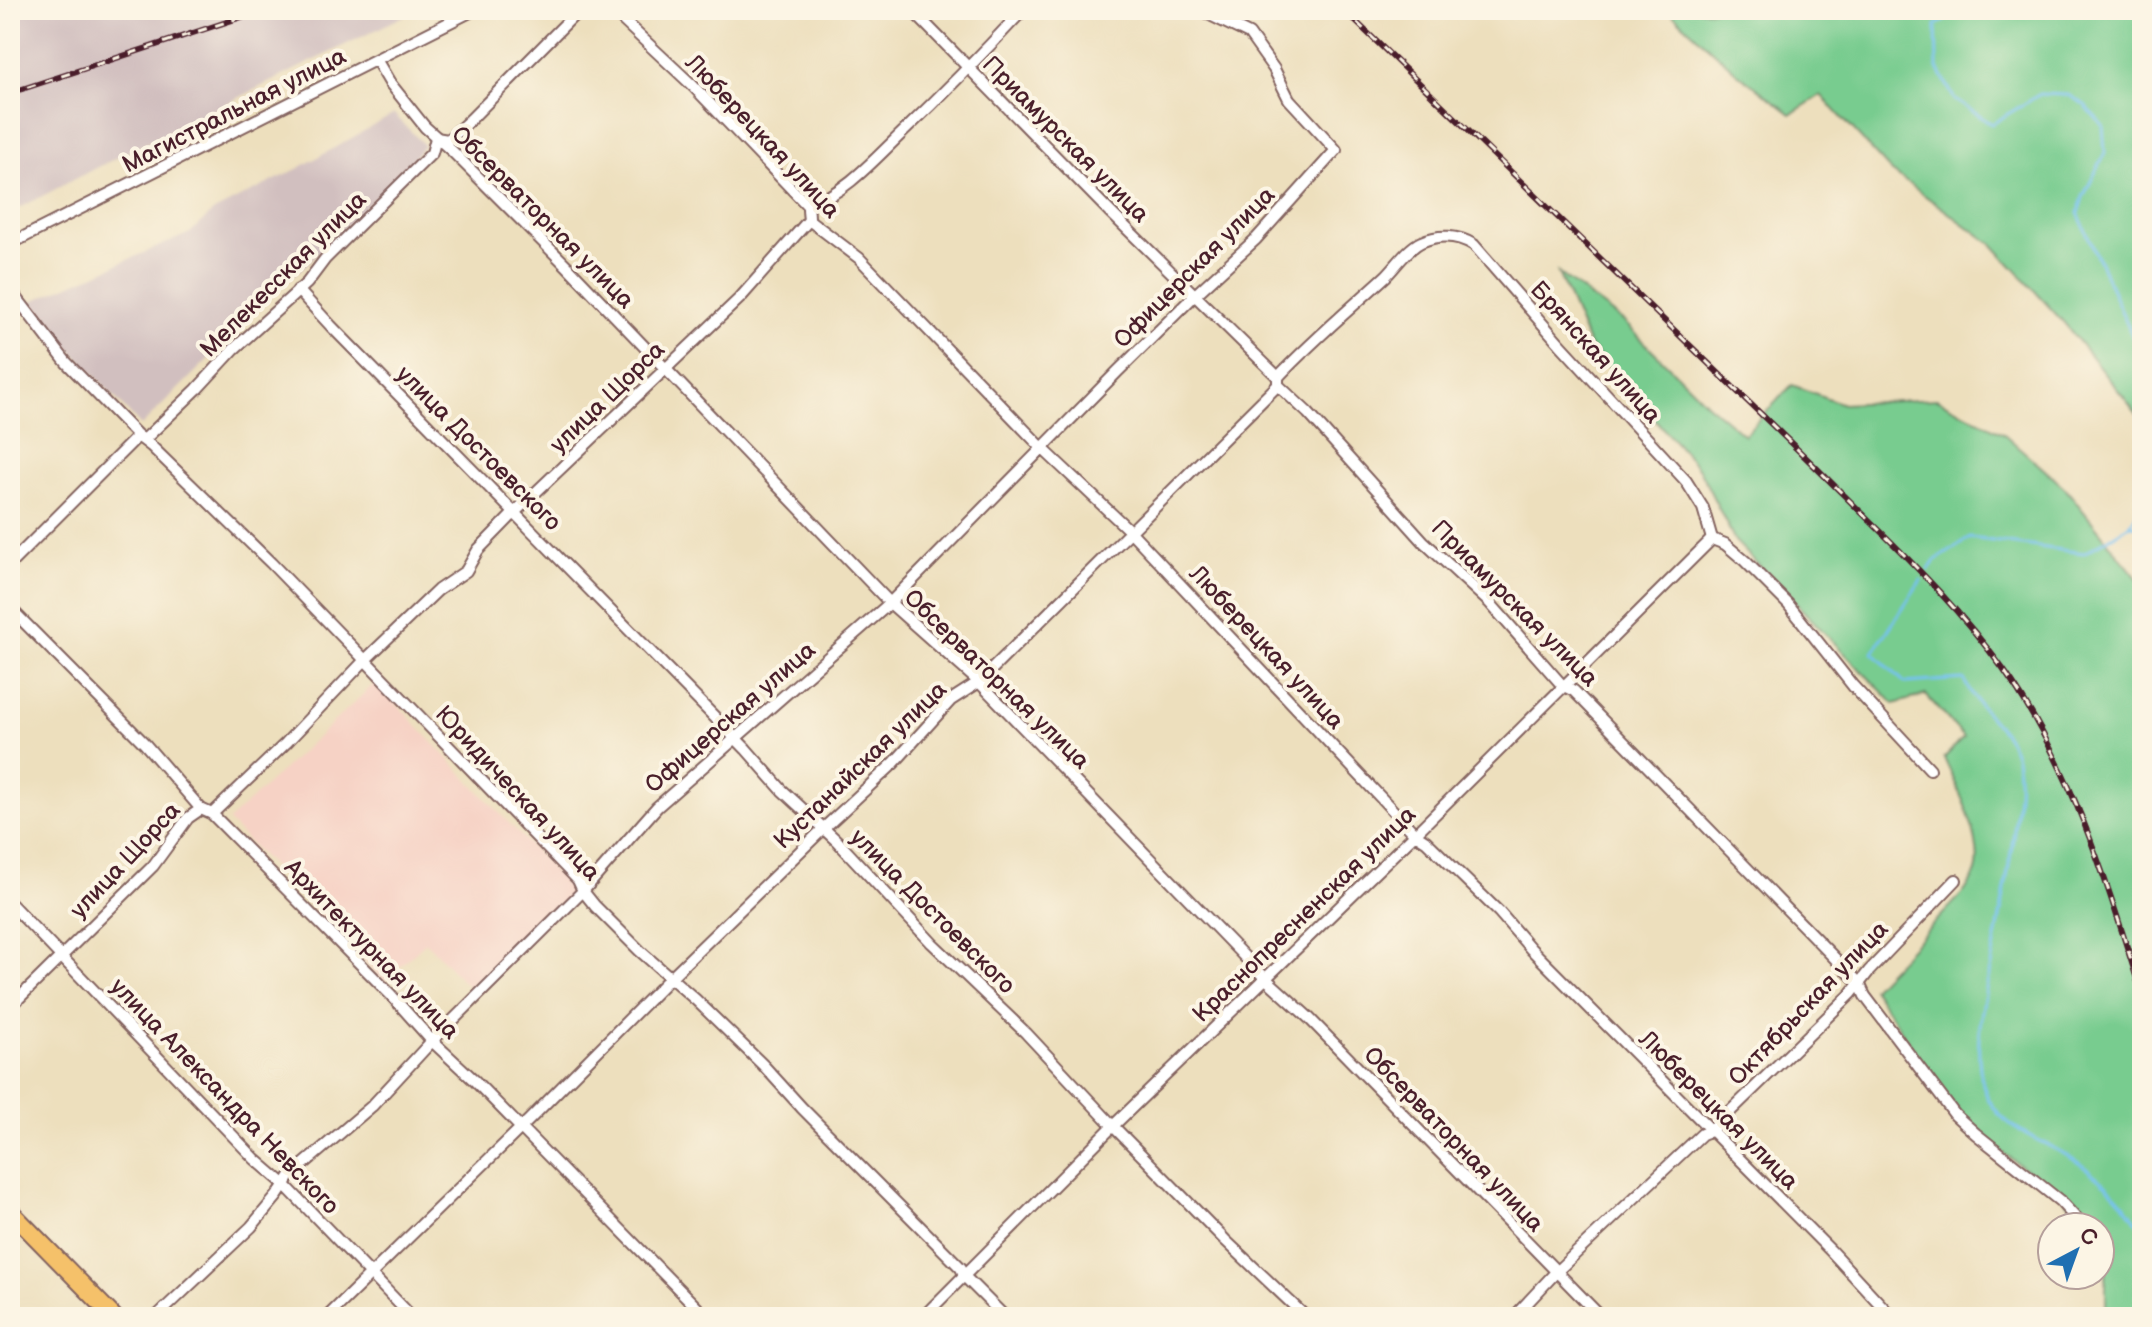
<svg xmlns="http://www.w3.org/2000/svg" width="2152" height="1327" viewBox="0 0 2152 1327" font-family="'Balsamiq Sans',sans-serif">
  <rect width="100%" height="100%" fill="#fcf5e5"/>
  <filter id="ink" filterUnits="userSpaceOnUse"><feTurbulence type="fractalNoise" baseFrequency=".0125" numOctaves="2"/><feDisplacementMap in="SourceGraphic" scale="16" xChannelSelector="R" yChannelSelector="G"/><feConvolveMatrix kernelMatrix="1 2 1 2 8 2 1 2 1" color-interpolation-filters="sRGB"/></filter>
  <filter id="wash" filterUnits="userSpaceOnUse"><feTurbulence type="fractalNoise" baseFrequency=".006" numOctaves="4" result="noise"/><feDisplacementMap in="SourceGraphic" scale="32" xChannelSelector="R" yChannelSelector="G"/><feGaussianBlur stdDeviation="1.8" result="paint"/><feColorMatrix in="noise" values="0 0 0 0 0 0 0 0 0 0 0 0 0 0 0 0 0 1.4 0 .05"/><feComposite in="paint" operator="in"/></filter>
  <g filter="url(#wash)">
    <rect width="100%" height="100%" fill="#eddfbd"/>
    <polygon fill="#f6d2c5" points="376,682 576,894 476,995 426,942 384,981 228,821"/>
    <g fill="#d1bfbf">
      <polygon points="10,10 416,10 92,170 10,213"/>
      <polygon points="394,114 424,145 408,165 330,243 274,294 141,426 28,303 190,233 214,211 299,168"/>
    </g>
    <g fill="#78cc8f" stroke="#61765d" stroke-width="2">
      <polygon points="1668,10 2142,10 2142,420 2065,324 1993,245 1891,171 1821,95 1791,114 1736,72"/>
      <path d="M 1558,273 L 1624,322 L 1707,404 L 1744,435 L 1792,385 L 1843,404 L 1937,399 L 2003,433 L 2065,488 L 2142,584 L 2142,1317 L 2106,1317 L 2106,1243 L 2100,1236 L 2100,1227 L 2091,1227 L 2064,1198 L 1979,1135 L 1946,1096 L 1872,988 L 1965,891 C 1968,886 1972,880 1975,874 C 1987,845 1956,785 1944,758 L 1964,737 L 1926,695 L 1894,704 L 1735,541 L 1699,469 L 1589,345 Z"/>
    </g>
    <g fill="none" stroke-linecap="round" stroke-linejoin="round">
      <g stroke="#76c1f0" stroke-width="3">
        <polyline points="1964,10 1936,25 1937,66 1955,100 1992,124 2040,94 2068,95 2085,105 2103,126 2105,153 2083,197 2078,213 2142,358"/>
        <polyline points="2130,525 2142,526"/>
        <polyline points="1928,570 1936,560 1970,538 2084,553 2130,525 2142,505"/>
        <path d="M 1921,580 L 1873,653 L 1905,683 L 1963,679 C 1969,689 1975,700 1983,709 C 1996,725 2011,737 2016,758 C 2021,783 2017,807 2014,831 C 2009,869 2002,907 1995,944 C 1987,991 1970,1040 1984,1088 C 1996,1130 2044,1139 2076,1161 C 2103,1180 2127,1202 2142,1231"/>
      </g>
    </g>
  </g>
  <g filter="url(#ink)">
    <g fill="none" stroke-linecap="round" stroke-linejoin="round">
      <g stroke="#83625e" stroke-width="14">
        <g id="street">
          <polyline points="612,10 693,86 808,206 809,220 859,258 1043,449 1131,532 1415,834 1426,841 1499,912 1531,949 1830,1250 1892,1317"/>
          <polyline points="912,10 1110,212 1278,377 1278,385 1308,413 1424,542 1489,602 1562,685 1574,691 1859,983 1865,996 1955,1115 1976,1134 2060,1201 2084,1227"/>
          <polyline points="377,61 390,83 425,127 452,151 567,266 890,603 979,682 1266,979 1309,1018 1601,1317"/>
          <polyline points="10,244 474,10"/>
          <polyline points="10,289 66,362 138,436 151,446 271,563 578,880 583,891 595,906 640,951 696,1000 763,1065 802,1108 961,1268 965,1277 1005,1317"/>
          <polyline points="298,290 331,326 746,749 782,790 837,841 932,943 1026,1033 1113,1126 1225,1240 1306,1317"/>
          <polyline points="1712,539 1725,544 1745,561 1788,604 1853,686 1930,769"/>
          <polyline points="10,564 138,436 144,440 197,389 234,349 307,283 325,259 432,153 436,138 448,140 471,119 579,10"/>
          <polyline points="10,608 145,744 201,809 212,814 391,995 432,1041 475,1081 706,1317"/>
          <path d="M 212,814 L 286,743 L 365,660 L 438,590 L 466,571 L 478,550 L 515,512 L 740,298 L 809,220 L 808,206 C 845,193 873,161 901,134 C 943,94 983,53 1023,10"/>
          <polyline points="10,903 255,1159 284,1184 412,1317"/>
          <polyline points="10,1007 153,866 188,818 201,809"/>
          <polyline points="156,1317 251,1227 277,1196 291,1175 372,1106 432,1041 583,891 657,807 890,603 1118,371 1194,296 1256,239 1336,150 1289,99 1274,69 1249,34 1208,14 1205,10"/>
          <path d="M 327,1317 L 529,1120 L 671,977 L 823,829 L 894,763 L 951,700 L 979,682 L 1278,385 L 1278,377 C 1312,341 1350,309 1386,276 C 1397,265 1408,248 1421,242 C 1439,234 1458,235 1474,245 L 1560,344 L 1686,481 L 1703,508 L 1712,539"/>
          <polyline points="923,1317 1113,1126 1415,834 1712,539"/>
          <polyline points="1514,1317 1556,1272 1702,1134 1710,1131 1851,994 1869,971 1956,880"/>
        </g>
      </g>
      <g stroke="#83625e" stroke-width="20">
        <polyline id="primary" points="10,1211 114,1317"/>
      </g>
      <use href="#street" stroke="#fff" stroke-width="10"/>
      <use href="#primary" stroke="#f5c16b" stroke-width="16"/>
      <g stroke="#4a1f2b" stroke-width="6">
        <g id="rail">
          <path d="M 1344,10 C 1476,137 1607,265 1739,393 C 1783,435 1826,477 1869,520 C 1917,567 1963,614 2003,669 C 2072,766 2107,883 2142,995"/>
          <polyline points="10,93 263,10"/>
        </g>
      </g>
      <use href="#rail" stroke="#fcf5e5" stroke-width="3" stroke-dasharray="9" stroke-linecap="butt"/>
    </g>
  </g>
  <g text-anchor="middle" stroke-width="8" stroke-linejoin="round" paint-order="stroke">
    <g font-size="24" fill="#4a1f2b" stroke="#fcf5e5">
      <text transform="translate(234 110) rotate(-27)" y="8">Магистральная улица</text>
      <text transform="translate(763 136) rotate(47)" y="8">Люберецкая улица</text>
      <text transform="translate(1066 139) rotate(45)" y="8">Приамурская улица</text>
      <text transform="translate(543 217) rotate(45)" y="8">Обсерваторная улица</text>
      <text transform="translate(1194 267) rotate(-45)" y="8">Офицерская улица</text>
      <text transform="translate(283 274) rotate(-45)" y="8">Мелекесская улица</text>
      <text transform="translate(1596 352) rotate(48)" y="8">Брянская улица</text>
      <text transform="translate(607 397) rotate(-44)" y="8">улица Щорса</text>
      <text transform="translate(479 448) rotate(45)" y="8">улица Достоевского</text>
      <text transform="translate(1515 603) rotate(45)" y="8">Приамурская улица</text>
      <text transform="translate(1267 647) rotate(47)" y="8">Люберецкая улица</text>
      <text transform="translate(997 679) rotate(44)" y="8">Обсерваторная улица</text>
      <text transform="translate(730 717) rotate(-41)" y="8">Офицерская улица</text>
      <text transform="translate(860 765) rotate(-44)" y="8">Кустанайская улица</text>
      <text transform="translate(518 793) rotate(47)" y="8">Юридическая улица</text>
      <text transform="translate(125 860) rotate(-47)" y="8">улица Щорса</text>
      <text transform="translate(933 911) rotate(45)" y="8">улица Достоевского</text>
      <text transform="translate(1304 914) rotate(-44)" y="8">Краснопресненская улица</text>
      <text transform="translate(372 949) rotate(46)" y="8">Архитектурная улица</text>
      <text transform="translate(1808 1003) rotate(-46)" y="8">Октябрьская улица</text>
      <text transform="translate(225 1096) rotate(46)" y="8">улица Александра Невского</text>
      <text transform="translate(1719 1110) rotate(45)" y="8">Люберецкая улица</text>
      <text transform="translate(1454 1139) rotate(46)" y="8">Обсерваторная улица</text>
    </g>
  </g>
  <rect width="2152" height="1327" fill="none" stroke="#fcf5e5" stroke-width="40"/>
  <g transform="translate(2076 1251) rotate(41)"><circle r="38" fill="#fcf5e5" stroke="#b59f9b" stroke-width="2"/>
  <path d="M0-6L14 30L0 20L-14 30Z" fill="#1f6fb2"/>
  <text y="-12" font-size="22" font-weight="bold" text-anchor="middle" fill="#4a1f2b">С</text>
  </g>
</svg>
